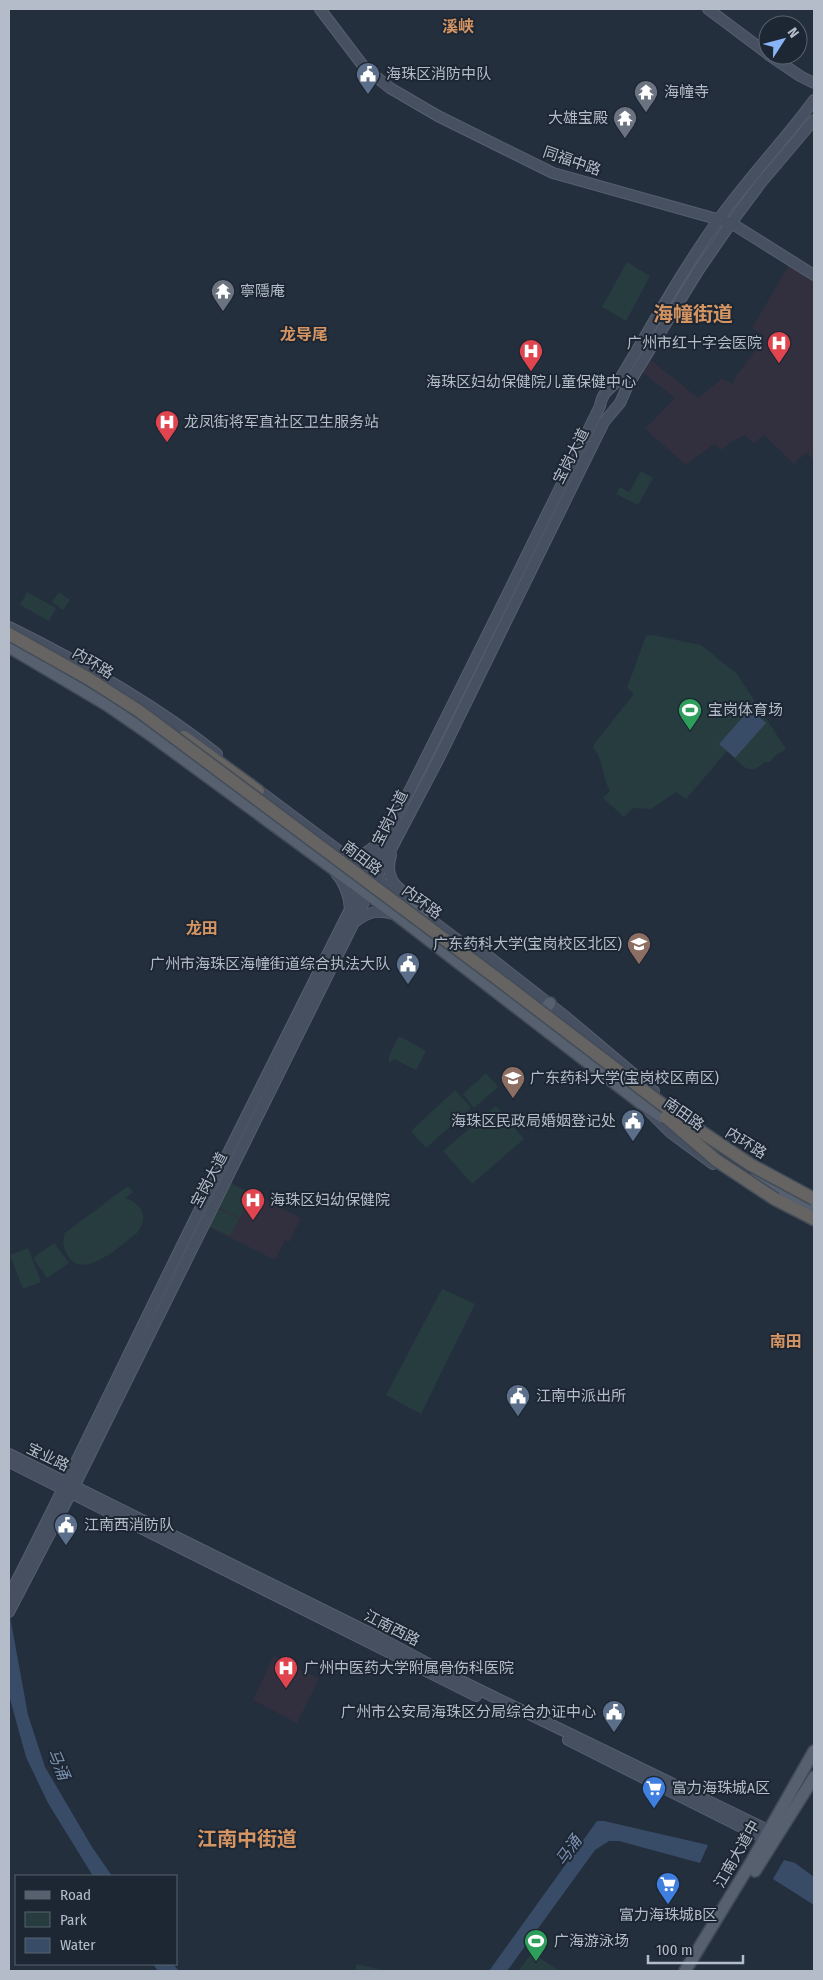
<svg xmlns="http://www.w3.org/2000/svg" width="823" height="1980" viewBox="0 0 823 1980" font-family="'Fira Sans Condensed','Noto Sans SC',sans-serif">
  <rect width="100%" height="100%" fill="#242f3e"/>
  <g fill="#32303f">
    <polygon points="789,265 814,280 814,460 806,452 794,464 764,435 754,443 744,435 731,442 722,450 714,444 686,465 645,429 675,398 640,370 648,358 698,398 722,379 733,384 736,376 762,342 760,340 763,335 752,328"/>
    <polygon points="228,1181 301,1218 289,1242 285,1240 275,1260 205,1225"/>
    <polygon points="274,1656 319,1679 297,1723 253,1700"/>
  </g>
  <g fill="#263c3f">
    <polygon points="627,262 650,276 626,321 602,307"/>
    <polygon points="641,471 653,478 638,505 616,494 620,487 629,492"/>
    <polygon points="27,592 56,608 49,621 20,605"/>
    <polygon points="59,592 70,600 63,610 52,602"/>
    <path d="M 653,635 L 701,645 L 737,674 L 786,749 L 775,756 L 770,762 L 765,762 C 748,779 740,762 727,751 L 686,799 L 676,792 L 651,809 L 633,808 L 624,817 L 603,798 L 610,791 C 601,775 604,759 593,748 L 594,744 L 634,694 L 627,688 L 646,636 Z"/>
    <polygon points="399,1036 426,1051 416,1070 394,1059 389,1063 389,1056"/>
    <polygon points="486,1073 498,1087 474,1108 463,1094"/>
    <polygon points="455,1090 471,1108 426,1148 411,1131"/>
    <polygon points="496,1106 524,1139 472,1184 443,1151"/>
    <polygon points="228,1182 253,1194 240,1218 216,1206"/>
    <path d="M 128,1186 L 133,1192 L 125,1198 C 143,1204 149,1218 137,1233 C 121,1245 84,1281 68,1256 C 63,1249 62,1241 65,1233 Z"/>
    <polygon points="215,1207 239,1219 230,1236 206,1225"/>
    <polygon points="54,1243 69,1263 47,1278 33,1258"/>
    <polygon points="28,1248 41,1282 23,1289 10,1255"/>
    <polygon points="442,1289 475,1304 421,1414 386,1395"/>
    <polygon points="532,1953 560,1971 518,1971"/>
    <polygon points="356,1964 386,1971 356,1971"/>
  </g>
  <g fill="#394c67">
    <polygon points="750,709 766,723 735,758 719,744"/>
    <polygon points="9,1611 28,1715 45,1767 92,1847 112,1876 93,1876 48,1803 26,1757 9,1695"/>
    <polygon points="597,1821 604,1821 708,1845 700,1863 619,1841 609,1841 595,1850 507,1971 489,1971"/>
    <polygon points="784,1860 795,1863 814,1877 814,1905 773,1879"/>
    <polygon points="153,1964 173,1964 179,1971 158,1971"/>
  </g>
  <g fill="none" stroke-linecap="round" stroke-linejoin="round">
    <g stroke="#565f6c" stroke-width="12">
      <g id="secondary">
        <polyline points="320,9 364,67 390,88 438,116 553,173 731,223 814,275"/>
        <polyline points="708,9 768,54"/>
        <polyline points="769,55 800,76 814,83"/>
        <path d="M 9,627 C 82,663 153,703 217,754"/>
        <polyline points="254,787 483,959"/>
        <path d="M 391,855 C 387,869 389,880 400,889"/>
        <polyline points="347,857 364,854 381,842"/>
        <path d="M 335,872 C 345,883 349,894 350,909"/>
        <path d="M 356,921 C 369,912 377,909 393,914"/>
        <polyline points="479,949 566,1017 654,1091"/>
        <polyline points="649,1111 671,1133 713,1164"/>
        <polyline points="9,1454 384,1640 455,1678 768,1830 774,1835"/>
        <polyline points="9,1462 476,1696"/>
        <path d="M 9,1596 C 81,1455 148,1312 219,1171 C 346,916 475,663 600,406 C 603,389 611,390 621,377 C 653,324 683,269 719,219 C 749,177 784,141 814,100"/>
        <polyline points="9,1612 71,1493 376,878 438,760 604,422 620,403 628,385 644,359 698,271 731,223 760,184 814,120"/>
        <polyline points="568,1740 765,1839 770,1838"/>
      </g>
    </g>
    <g stroke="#414a57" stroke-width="14">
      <g id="primary">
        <polyline points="9,647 107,705 152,736 395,914 639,1102 673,1124"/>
        <polyline points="406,907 425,915"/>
        <polyline points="542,1013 550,1003"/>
        <polyline points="754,1179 814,1211"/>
        <polyline points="755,1871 814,1777"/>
        <polyline points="685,1971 750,1864 814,1751"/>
      </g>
    </g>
    <g stroke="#434c59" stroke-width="15">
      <g id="trunk">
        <polyline points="184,737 258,791"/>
        <polyline points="775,1199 814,1219"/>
      </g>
    </g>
    <use href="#secondary" stroke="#465061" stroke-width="10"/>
    <use href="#primary" stroke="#56606e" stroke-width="11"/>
    <use href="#trunk" stroke="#656462" stroke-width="12"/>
    <g stroke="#434c59" stroke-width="15" stroke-linecap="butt">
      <g id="trunk-bridge">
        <polyline points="9,634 89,679 139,711 495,977 676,1115 751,1165 814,1199"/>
        <polyline points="666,1117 716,1160 775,1199"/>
      </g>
    </g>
    <use href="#trunk-bridge" stroke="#656462" stroke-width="12"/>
  </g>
  <defs>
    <g id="civic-pin" transform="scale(1.25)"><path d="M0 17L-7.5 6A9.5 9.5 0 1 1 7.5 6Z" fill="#5c6f8a" stroke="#1d2633"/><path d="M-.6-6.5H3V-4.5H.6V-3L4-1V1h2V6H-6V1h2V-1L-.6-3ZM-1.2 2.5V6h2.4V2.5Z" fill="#fff"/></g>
    <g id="temple-pin" transform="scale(1.25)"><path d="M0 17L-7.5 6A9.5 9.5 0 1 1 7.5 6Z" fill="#6b7280" stroke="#1d2633"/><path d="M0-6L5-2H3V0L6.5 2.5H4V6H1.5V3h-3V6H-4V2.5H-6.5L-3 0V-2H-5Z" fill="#fff"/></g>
    <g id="hospital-pin" transform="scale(1.25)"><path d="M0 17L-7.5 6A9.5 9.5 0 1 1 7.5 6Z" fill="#e0444e" stroke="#1d2633"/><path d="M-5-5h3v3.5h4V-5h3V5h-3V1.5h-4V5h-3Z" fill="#fff"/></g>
    <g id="stadium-pin" transform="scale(1.25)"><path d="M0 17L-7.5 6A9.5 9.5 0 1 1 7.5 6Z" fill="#2e9e5b" stroke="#1d2633"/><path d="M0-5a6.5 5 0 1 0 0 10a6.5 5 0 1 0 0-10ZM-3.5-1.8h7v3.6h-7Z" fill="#fff"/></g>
    <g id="university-pin" transform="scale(1.25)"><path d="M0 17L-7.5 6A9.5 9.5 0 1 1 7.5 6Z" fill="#8d6e63" stroke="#1d2633"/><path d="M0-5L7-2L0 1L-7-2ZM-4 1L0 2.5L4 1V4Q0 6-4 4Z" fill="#fff"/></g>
    <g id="supermarket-pin" transform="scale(1.25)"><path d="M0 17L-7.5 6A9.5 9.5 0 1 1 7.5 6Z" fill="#3f7fe0" stroke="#1d2633"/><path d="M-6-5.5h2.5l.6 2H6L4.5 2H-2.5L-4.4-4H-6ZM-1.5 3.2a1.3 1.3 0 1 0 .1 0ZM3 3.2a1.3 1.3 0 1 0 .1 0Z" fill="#fff"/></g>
  </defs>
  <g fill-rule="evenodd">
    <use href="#civic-pin" x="368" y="74"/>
    <use href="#temple-pin" x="646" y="92"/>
    <use href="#temple-pin" x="625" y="118"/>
    <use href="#temple-pin" x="223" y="291"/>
    <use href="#hospital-pin" x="779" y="343"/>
    <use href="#hospital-pin" x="531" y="351"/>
    <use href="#hospital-pin" x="167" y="422"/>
    <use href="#stadium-pin" x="690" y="710"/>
    <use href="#university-pin" x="639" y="944"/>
    <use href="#civic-pin" x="408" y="964"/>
    <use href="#university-pin" x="513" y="1078"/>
    <use href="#civic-pin" x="633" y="1121"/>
    <use href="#hospital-pin" x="253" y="1200"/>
    <use href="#civic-pin" x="518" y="1396"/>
    <use href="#civic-pin" x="66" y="1525"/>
    <use href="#hospital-pin" x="286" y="1668"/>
    <use href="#civic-pin" x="614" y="1712"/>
    <use href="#supermarket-pin" x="654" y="1788"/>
    <use href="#supermarket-pin" x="668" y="1884"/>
    <use href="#stadium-pin" x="536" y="1941"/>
  </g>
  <g text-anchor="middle" stroke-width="4" stroke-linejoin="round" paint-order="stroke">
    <g font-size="15" fill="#b4bcc9" stroke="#1d2633" text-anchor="start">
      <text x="386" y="79">海珠区消防中队</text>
      <text x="664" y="97">海幢寺</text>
      <text x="608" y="123" text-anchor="end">大雄宝殿</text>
      <text x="240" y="296">寧隱庵</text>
      <text x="762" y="348" text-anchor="end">广州市红十字会医院</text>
      <text x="531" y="387" text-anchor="middle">海珠区妇幼保健院儿童保健中心</text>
      <text x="184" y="427">龙凤街将军直社区卫生服务站</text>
      <text x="708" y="715">宝岗体育场</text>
      <text x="622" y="949" text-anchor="end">广东药科大学(宝岗校区北区)</text>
      <text x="390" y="969" text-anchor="end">广州市海珠区海幢街道综合执法大队</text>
      <text x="530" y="1083">广东药科大学(宝岗校区南区)</text>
      <text x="616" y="1126" text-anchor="end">海珠区民政局婚姻登记处</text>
      <text x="270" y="1205">海珠区妇幼保健院</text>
      <text x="536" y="1401">江南中派出所</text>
      <text x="84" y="1530">江南西消防队</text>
      <text x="304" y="1673">广州中医药大学附属骨伤科医院</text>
      <text x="596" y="1717" text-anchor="end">广州市公安局海珠区分局综合办证中心</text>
      <text x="672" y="1793">富力海珠城A区</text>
      <text x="668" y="1920" text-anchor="middle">富力海珠城B区</text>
      <text x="554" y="1946">广海游泳场</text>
    </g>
    <g font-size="15" fill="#b4bcc9" stroke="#1d2633">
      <text transform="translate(572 161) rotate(19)" y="5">同福中路</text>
      <text transform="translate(571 456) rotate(-63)" y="5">宝岗大道</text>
      <text transform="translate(93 663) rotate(31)" y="5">内环路</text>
      <text transform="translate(390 818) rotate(-63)" y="5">宝岗大道</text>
      <text transform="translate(362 858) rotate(37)" y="5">南田路</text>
      <text transform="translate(422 902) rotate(37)" y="5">内环路</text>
      <text transform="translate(684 1114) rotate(35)" y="5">南田路</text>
      <text transform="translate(746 1143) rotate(32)" y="5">内环路</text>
      <text transform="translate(209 1180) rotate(-62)" y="5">宝岗大道</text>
      <text transform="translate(48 1457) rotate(26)" y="5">宝业路</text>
      <text transform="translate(392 1628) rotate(27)" y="5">江南西路</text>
      <text transform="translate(737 1854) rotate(-60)" y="5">江南大道中</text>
    </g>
    <g font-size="16" font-weight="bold" fill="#d59563" stroke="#1d2633">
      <text x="458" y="32">溪峡</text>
      <text x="304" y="340">龙导尾</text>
      <text x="202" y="934">龙田</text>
      <text x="786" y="1347">南田</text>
    </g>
    <g font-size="16" font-style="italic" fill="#7c92b1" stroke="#1d2633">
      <text transform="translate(59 1764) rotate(67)" y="6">马涌</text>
      <text transform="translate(568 1850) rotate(-54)" y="6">马涌</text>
    </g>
    <g font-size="20" font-weight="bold" fill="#d59563" stroke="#1d2633">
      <text x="693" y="321">海幢街道</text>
      <text x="247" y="1846">江南中街道</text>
    </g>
  </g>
  <rect width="823" height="1980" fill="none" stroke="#b4bcc9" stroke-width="20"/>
  <rect x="15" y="1875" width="162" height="90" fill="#1d2633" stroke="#59626f"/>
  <rect x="25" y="1891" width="25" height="8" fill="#56606e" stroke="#59626f"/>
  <text x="60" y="1900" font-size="15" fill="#b4bcc9">Road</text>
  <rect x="25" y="1912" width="25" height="15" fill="#263c3f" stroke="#59626f"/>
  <text x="60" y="1925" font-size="15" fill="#b4bcc9">Park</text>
  <rect x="25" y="1938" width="25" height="15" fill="#394c67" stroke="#59626f"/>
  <text x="60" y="1950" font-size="15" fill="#b4bcc9">Water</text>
  <g transform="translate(783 40) rotate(54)"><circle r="24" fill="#1d2633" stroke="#59626f"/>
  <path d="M0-4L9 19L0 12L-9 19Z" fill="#8ab4f8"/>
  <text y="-8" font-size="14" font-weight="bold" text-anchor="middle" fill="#b4bcc9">N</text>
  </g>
  <path d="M648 1955v8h95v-8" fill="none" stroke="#b4bcc9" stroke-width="2.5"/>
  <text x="656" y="1955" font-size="15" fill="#b4bcc9" stroke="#1d2633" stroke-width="4" paint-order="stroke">100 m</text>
</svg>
